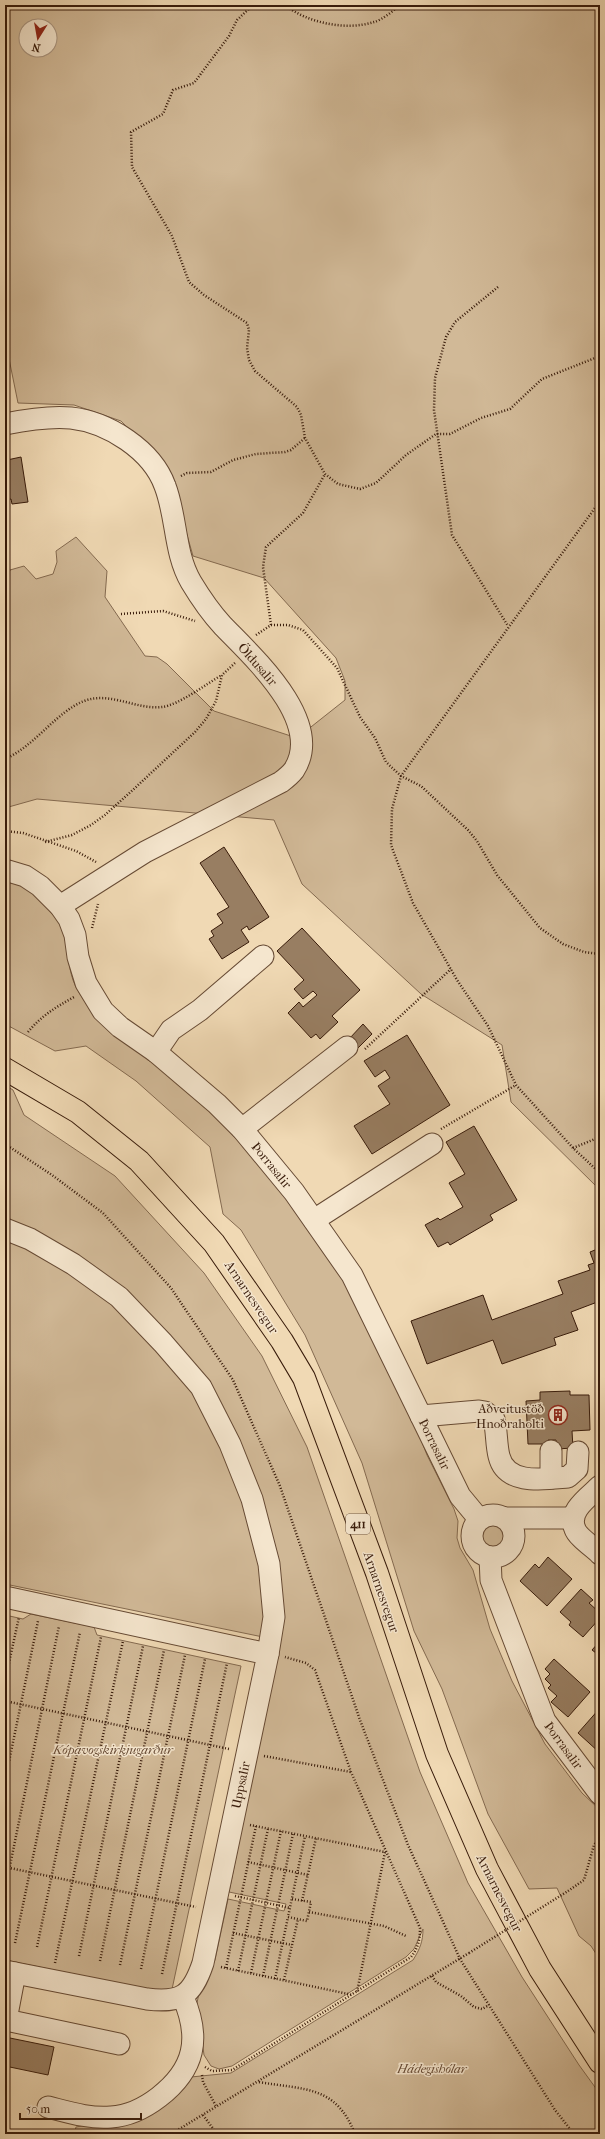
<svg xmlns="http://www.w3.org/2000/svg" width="605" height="2139" viewBox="0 0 605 2139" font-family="'IM FELL French Canon',serif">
  <rect width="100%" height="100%" fill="#f0d9b4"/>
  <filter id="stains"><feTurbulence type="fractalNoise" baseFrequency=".005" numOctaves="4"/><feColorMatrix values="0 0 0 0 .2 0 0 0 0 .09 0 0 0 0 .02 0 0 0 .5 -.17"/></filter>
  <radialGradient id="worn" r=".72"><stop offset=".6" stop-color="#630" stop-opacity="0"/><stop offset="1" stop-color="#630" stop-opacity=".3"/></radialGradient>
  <g fill="#d1b997" stroke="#846a50" fill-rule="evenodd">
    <path d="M 5,5 L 600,5 L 600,1190 L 511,1102 L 502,1045 L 421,994 L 302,884 L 274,820 L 37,799 L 5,808 L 5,586 L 10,570 L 24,566 L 36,579 L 53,574 L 57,562 L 56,551 L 76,537 L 107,571 L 105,597 L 145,656 L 157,657 L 167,664 L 214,711 L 297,738 L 345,700 L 345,681 L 336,658 L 264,578 L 193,556 L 168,468 L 121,421 L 74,405 L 18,403 L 5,339 ZM 26,26 L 50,26 L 50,50 L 26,50 Z"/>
    <path d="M 5,881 C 29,885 58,909 64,935 C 68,950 68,965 73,980 C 78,994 88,1005 97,1016 L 212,1111 L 276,1181 L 348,1283 L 402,1391 L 427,1455 L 454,1509 L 458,1521 L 457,1538 L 460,1548 L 473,1570 L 490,1629 L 512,1681 L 545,1744 L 582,1793 L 600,1810 L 600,1960 L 591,1946 L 579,1936 L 557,1888 L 529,1889 L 488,1814 L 442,1689 L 414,1631 L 362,1463 L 305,1335 L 241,1230 L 223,1214 L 210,1147 L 136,1081 L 86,1046 L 55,1051 L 5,1024 Z"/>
    <path d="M 5,1085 L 13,1090 L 24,1115 L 115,1176 L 204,1273 L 262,1356 L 307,1447 L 420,1772 L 468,1883 L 522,1977 L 579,2065 L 600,2094 L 600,2134 L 74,2134 L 76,2127 L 93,2124 L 191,2077 L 231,2073 L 413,1960 C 420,1949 423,1941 423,1929 L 414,1949 L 406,1957 L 232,2066 L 219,2069 L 211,2066 L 204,2055 L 197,2003 L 199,1993 L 215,1960 L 228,1899 L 284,1911 L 286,1904 L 229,1892 L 242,1827 L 263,1637 L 5,1584 Z"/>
    <circle cx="493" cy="1536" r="11"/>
    <polygon points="31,1614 94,1627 97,1635 241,1666 171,1994 5,1960 5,1615 23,1619"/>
  </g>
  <g fill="#987e62" stroke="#381b0a">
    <polygon points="6,456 7,460 21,457 28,502 12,504 11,499 5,500"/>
    <polygon points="224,847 269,917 249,930 247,926 241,930 249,942 222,959 209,939 214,936 211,931 223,923 217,914 229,907 200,863"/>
    <polygon points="302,928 360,990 332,1016 338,1022 320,1039 316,1034 311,1038 288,1013 299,1002 303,1007 317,995 313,991 303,999 294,989 304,980 277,951"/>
    <polygon points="363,1024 372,1034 358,1048 349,1039"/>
    <polygon points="407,1035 450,1105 372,1154 354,1126 390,1104 378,1086 390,1078 385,1070 375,1077 364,1061"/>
    <polygon points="474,1126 517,1200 490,1215 493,1220 450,1245 448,1242 438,1247 425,1225 438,1218 440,1220 463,1207 449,1183 465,1174 446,1142"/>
    <polygon points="600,1248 600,1301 571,1312 578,1330 554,1338 556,1345 502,1364 493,1340 427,1364 411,1321 483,1295 492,1320 563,1294 558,1281 590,1270 588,1265 594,1263 590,1252"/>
    <polygon points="570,1391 570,1395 589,1395 590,1430 572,1431 573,1448 556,1449 556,1440 548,1440 548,1444 528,1444 526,1401 540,1400 540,1392"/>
    <polygon points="548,1557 572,1579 547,1606 520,1581 535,1564 539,1568"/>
    <polygon points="581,1589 593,1600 589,1603 600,1613 600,1618 583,1637 569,1625 571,1622 560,1612"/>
    <polygon points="600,1641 600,1656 592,1650"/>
    <polygon points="554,1659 590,1692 568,1717 551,1702 557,1696 548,1688 551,1685 545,1679 550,1674 545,1669"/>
    <polygon points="600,1708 600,1753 578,1733"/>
    <polygon points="5,2037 54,2047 48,2075 5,2066"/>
  </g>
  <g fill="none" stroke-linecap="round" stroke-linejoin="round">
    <g stroke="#664a34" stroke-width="23">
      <g id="minor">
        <path d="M 5,424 C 25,420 51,416 71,418 C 108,422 152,450 165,486 C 177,517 174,553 191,582 C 200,597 211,613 223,626 C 253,657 325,722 294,770 C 291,774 285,779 281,782 L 145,852 L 60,906"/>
        <polyline points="5,870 25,876 40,886 60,906 69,919 75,935 78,957 86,983 103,1011 120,1027 156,1052 217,1104 242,1129 294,1192 352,1275 460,1496 479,1519"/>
        <polyline points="156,1052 171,1030 200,1010 263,956"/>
        <polyline points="242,1129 347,1047"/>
        <polyline points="314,1220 432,1144"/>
        <polyline points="5,1229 30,1239 73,1264 119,1297 163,1343 201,1387 230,1444 252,1499 269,1564 274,1617 268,1654"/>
        <path d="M 421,1416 L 479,1411 L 485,1412 L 494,1419 C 497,1431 496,1444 499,1456 C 506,1486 545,1479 568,1477 L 577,1469 L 578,1452"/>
        <polyline points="551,1451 551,1478"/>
        <path d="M 600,1486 C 589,1497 567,1511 575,1529 C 577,1536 594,1548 600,1554"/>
        <circle cx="493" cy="1536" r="21"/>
        <polyline points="505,1518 573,1518"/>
        <polyline points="490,1557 491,1580 545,1721 600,1794"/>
        <path d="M 5,1597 L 268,1654 L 203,1963 C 192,1996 181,2003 147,1999 L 5,1971"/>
        <polyline points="15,1973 6,2020 119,2044"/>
        <path d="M 48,2107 C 68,2112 90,2119 111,2117 C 128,2116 146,2107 159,2097 C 195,2069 201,2038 183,1997"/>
      </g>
    </g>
    <g stroke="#381b0a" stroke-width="24">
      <polyline id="major" points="5,1069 78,1112 139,1161 214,1243 282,1341 304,1378 377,1573 437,1754 487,1869 540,1969 600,2062"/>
    </g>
    <g stroke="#381b0a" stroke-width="2.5" stroke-dasharray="1 2" stroke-linecap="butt">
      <polyline points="253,5 237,20 229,36 194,83 173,90 163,114 131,132 132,167 172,236 189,282 204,295 247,323 249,330 247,348 249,360 255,371 297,407 301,415 305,438 325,474 338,484 360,489 376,483 406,455 436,434 450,434 481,418 510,409 542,379 600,356"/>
      <path d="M 285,5 C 307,23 347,31 374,22 C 382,20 393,11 400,5"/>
      <polyline points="498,287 455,322 446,337 435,378 434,410 452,535 508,626"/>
      <polyline points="181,476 187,473 211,472 233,460 256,454 285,452 291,450 305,438"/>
      <polyline points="600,501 401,776 392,809 391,845 413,903 457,980 488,1026 516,1085 573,1148 600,1173"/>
      <polyline points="121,614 163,611 195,621"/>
      <polyline points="271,625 263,567 266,547 303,513 325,474"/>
      <polyline points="256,635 271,625 288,625 303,630 337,668 360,717 375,738 386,762 401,776 421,786 468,830 477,841 497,875 540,928 563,944 584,952 600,954"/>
      <path d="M 5,759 C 35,746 56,712 84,701 C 110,691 136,710 162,707 C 179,705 206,684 222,675"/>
      <polyline points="5,831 23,833 76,851 96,862"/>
      <polyline points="45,842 72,835 91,825 105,815 136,787 195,732 206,719 216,701 222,675 235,663"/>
      <polyline points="92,928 98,904"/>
      <path d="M 28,1032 C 41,1016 56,1007 74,997"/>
      <polyline points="365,1049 451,969"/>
      <polyline points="441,1129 516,1085"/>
      <polyline points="5,1144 52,1175 103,1213 171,1288 233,1380 280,1486 360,1720 408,1845 460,1959 555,2110 574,2134"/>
      <polyline points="573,1148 600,1137"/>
      <polyline points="5,1681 19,1617"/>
      <polyline points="5,1701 229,1749"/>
      <polyline points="264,1756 351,1772"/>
      <polyline points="5,1781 38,1621"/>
      <polyline points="250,1825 385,1852 357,1992"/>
      <polyline points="248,1862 308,1875"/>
      <polyline points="5,1867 196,1907"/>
      <polyline points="5,1890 59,1626"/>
      <polyline points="568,1891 584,1880 594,1845 600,1836"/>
      <polyline points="235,1896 290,1908"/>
      <polyline points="292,1899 311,1902 307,1921 288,1917 305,1836"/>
      <polyline points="302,1901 316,1838"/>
      <polyline points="309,1912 384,1926 406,1936"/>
      <polyline points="233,1933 292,1945"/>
      <polyline points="15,1943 80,1632"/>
      <polyline points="37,1947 101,1637"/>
      <polyline points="79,1956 143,1646"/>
      <polyline points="100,1961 164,1650"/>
      <polyline points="55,1963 123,1641"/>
      <polyline points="120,1965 185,1655"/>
      <polyline points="221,1967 353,1995"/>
      <polyline points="226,1968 256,1826"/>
      <polyline points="141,1969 205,1659"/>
      <polyline points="238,1971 268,1829"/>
      <polyline points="251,1973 281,1831"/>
      <polyline points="162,1974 227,1663"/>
      <polyline points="263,1976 293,1834"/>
      <polyline points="432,1976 436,1982 461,1996 474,2007 482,2009 489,2005"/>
      <polyline points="275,1979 288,1917"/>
      <polyline points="284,1980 298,1919"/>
      <path d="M 205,2067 L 212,2071 L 232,2070 L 411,1957 C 418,1948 420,1940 420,1928 L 351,1772 L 315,1670 L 306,1663 L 285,1657"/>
      <polyline points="202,2075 203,2082 216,2106"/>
      <path d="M 259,2082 C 304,2090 336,2085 355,2134"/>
      <polyline points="203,2115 217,2134"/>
      <polyline points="171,2134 469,1953"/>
    </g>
    <use href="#minor" stroke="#f5e6ce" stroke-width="21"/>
    <use href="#major" stroke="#f0d9b4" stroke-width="22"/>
    <polyline stroke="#381b0a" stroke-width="2.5" stroke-dasharray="1 2" stroke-linecap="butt" points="469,1953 568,1891"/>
  </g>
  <defs>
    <g id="building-ring" transform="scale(1)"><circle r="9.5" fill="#f5e6ce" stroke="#8f2418" stroke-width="1.5"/><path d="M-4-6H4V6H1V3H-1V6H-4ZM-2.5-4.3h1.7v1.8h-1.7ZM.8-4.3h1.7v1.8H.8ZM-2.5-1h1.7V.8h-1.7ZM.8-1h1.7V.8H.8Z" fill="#8f2418"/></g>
  </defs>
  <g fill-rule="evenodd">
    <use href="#building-ring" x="558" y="1415"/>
  </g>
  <g text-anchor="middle" stroke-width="3" stroke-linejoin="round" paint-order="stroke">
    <rect fill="#f5e6ce" stroke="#715845" stroke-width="1" x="346" y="1514" width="24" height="20" rx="3"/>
    <g font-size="12" font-weight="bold" fill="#381b0a">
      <text x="358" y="1528">411</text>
    </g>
    <g font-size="13" fill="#381b0a" stroke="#f5e6ce">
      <text transform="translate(258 664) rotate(49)" y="5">Öldusalir</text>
      <text transform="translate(272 1165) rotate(51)" y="5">Þorrasalir</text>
      <text transform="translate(252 1297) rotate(56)" y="5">Arnarnesvegur</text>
      <text transform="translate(435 1444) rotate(64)" y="5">Þorrasalir</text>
      <text transform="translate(382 1592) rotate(71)" y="5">Arnarnesvegur</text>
      <text transform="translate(564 1745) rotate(54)" y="5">Þorrasalir</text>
      <text transform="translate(240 1785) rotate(-78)" y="5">Uppsalir</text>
      <text transform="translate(500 1893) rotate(63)" y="5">Arnarnesvegur</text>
    </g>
    <g font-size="13" fill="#381b0a" stroke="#f5e6ce" text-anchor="end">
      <text x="544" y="1413">Aðveitustöð<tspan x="544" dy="15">Hnoðraholti</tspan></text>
    </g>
    <g font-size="13" font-style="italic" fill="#664a34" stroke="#f5e6ce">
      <text x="113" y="1754">Kópavogskirkjugarður</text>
      <text x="432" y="2073">Hádegishólar</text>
    </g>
  </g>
  <rect width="605" height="2139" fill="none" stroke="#f0d9b4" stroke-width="20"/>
  <rect x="6" y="6" width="593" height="2127" fill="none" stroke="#381b0a" stroke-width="2"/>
  <rect x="10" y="10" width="585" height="2119" fill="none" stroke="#381b0a"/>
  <g transform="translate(38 38) rotate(191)"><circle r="19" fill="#f5e6ce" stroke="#a99580"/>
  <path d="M0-3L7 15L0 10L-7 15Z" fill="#8f2418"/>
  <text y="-6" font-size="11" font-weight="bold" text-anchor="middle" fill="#381b0a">N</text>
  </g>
  <path d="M20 2113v6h121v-6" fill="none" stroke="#381b0a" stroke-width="2"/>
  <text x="26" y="2113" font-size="12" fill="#381b0a" stroke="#f5e6ce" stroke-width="3" paint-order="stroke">50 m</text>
  <rect width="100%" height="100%" filter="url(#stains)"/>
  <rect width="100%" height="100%" fill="url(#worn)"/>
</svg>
